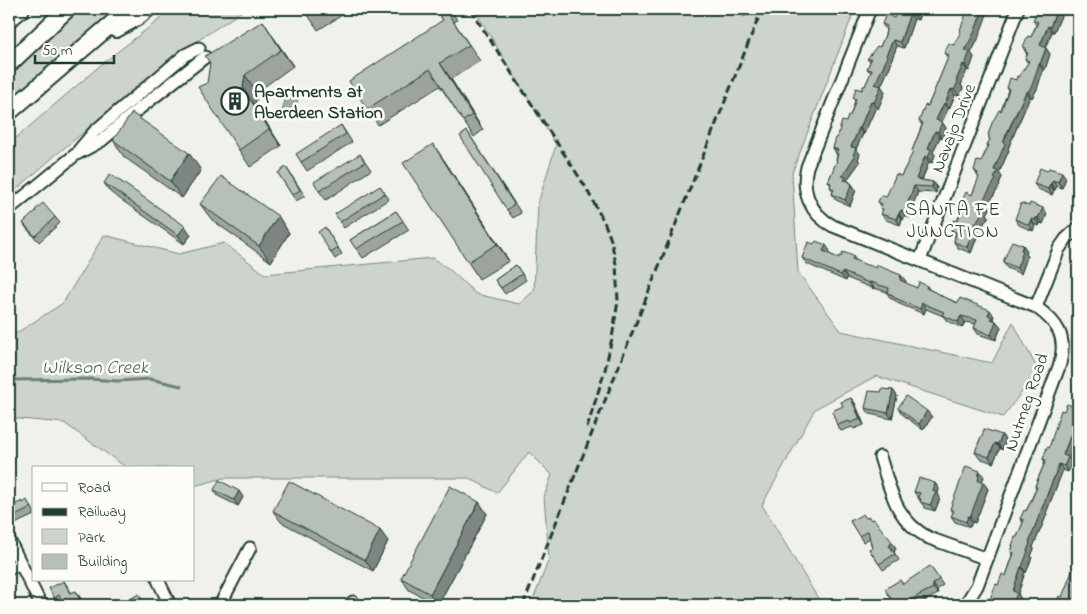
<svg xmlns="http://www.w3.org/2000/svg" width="1087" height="614" viewBox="0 0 1087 614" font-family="'Indie Flower',sans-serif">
  <rect width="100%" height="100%" fill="#f0f1eb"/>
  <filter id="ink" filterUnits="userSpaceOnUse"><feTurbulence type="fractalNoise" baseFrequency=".02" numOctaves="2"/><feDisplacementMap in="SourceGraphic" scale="10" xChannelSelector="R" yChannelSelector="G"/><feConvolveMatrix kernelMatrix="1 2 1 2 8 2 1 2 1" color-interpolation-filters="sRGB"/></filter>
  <g filter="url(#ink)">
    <g fill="#cdd3cd" stroke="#768880">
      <polygon points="76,9 117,9 9,103 9,73"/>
      <polygon points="173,9 245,9 181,52 57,154 9,196 9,144 103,63"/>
      <polygon points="474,9 746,9 743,17 769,9 855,9 792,173 798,272 841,331 992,363 1013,322 1038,370 1003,417 876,376 815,409 762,505 822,605 531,605 549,559 544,497 552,475 529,452 497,493 469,478 224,478 194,486 194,468 127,468 64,423 9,418 9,338 63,303 104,235 179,254 224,243 265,274 432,258 449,269 476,294 519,304 534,291 538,203 556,145"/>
    </g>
    <polygon fill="#9faca4" stroke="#6c8077" points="292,88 297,91 298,94 299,95 293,118 281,115 287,92 288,92"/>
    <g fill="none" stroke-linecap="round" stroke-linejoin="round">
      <polyline stroke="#6c8077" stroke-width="3" points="9,380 90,379 117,381 150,379 181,386"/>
      <g stroke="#1f3d34" stroke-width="15">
        <g id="minor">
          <path d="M 870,9 L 807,167 C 801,191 810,214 833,226 L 1036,307 C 1058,323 1067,336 1060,364 L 977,586 L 965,605"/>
          <polyline points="79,150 95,131 185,55 199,48"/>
          <polyline points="9,209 75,155 101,141 140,108 205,57"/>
          <polyline points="920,260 1018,9"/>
          <polyline points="1036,307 1059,249 1066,239 1078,228"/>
          <path d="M 880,457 C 891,491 895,520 929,538 L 987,559"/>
          <polyline points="9,540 41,605"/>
          <polyline points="9,569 20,563"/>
          <polyline points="158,580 170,605"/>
          <polyline points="220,605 250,548"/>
          <polyline points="352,605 353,602"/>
        </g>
      </g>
      <g stroke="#1f3d34" stroke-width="20">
        <g id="highway">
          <polyline points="9,19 21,9"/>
          <polyline points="116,29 137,17 147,9"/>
          <polyline points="9,64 67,9"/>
          <polyline points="9,112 129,9"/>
        </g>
      </g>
      <use href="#minor" stroke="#fdfcf7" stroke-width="11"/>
      <use href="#highway" stroke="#fdfcf7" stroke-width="16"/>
      <g stroke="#1f3d34" stroke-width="3" stroke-dasharray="8 4" stroke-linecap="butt">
        <polyline points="470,9 585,186 605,224 611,240 616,264 618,301 612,338 605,370 587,428"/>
        <polyline points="523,605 762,9"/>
      </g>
    </g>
    <g fill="#9da49e" stroke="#1f3d34">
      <polygon points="304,9 352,9 318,30"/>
      <polygon points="435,9 450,9 457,20 454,22 480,61 451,79 483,130 474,137 440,86 378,125 367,109 443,20"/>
      <polygon points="1041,9 1064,9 1054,32 1052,32 1045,47 1050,54 1046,66 1045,70 1043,70 1037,89 1032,98 1030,97 1011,141 1008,149 1009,150 999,173 1002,177 999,184 1000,185 988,205 990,209 987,214 989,216 976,235 977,237 971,253 958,248 954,242 955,236 951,230 957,221 964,206 961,203 972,195 979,178 974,170 981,162 988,146 987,145 990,140 989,138 1001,111 1008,90 1007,88 1016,80 1028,63 1025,59 1027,55 1023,47 1031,37 1036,25 1033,20 1039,13"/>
      <polygon points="921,10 918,20 914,19 904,48 897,46 891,61 892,62 881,86 885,92 878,109 876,107 864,134 863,134 856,149 860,154 858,159 860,162 847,180 852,184 856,190 850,206 836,200 832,194 833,191 830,187 831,185 828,182 837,161 836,160 837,155 833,148 846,122 850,116 855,101 853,98 865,86 871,73 867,69 870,62 867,59 880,47 885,35 886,30 882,24 894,18"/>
      <polygon points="274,38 293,66 257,92 255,105 281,146 250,167 239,150 207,83"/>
      <polygon points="978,39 971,53 974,57 969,71 967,70 961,85 963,88 959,96 955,95 949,109 948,109 942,122 946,128 942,138 940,137 933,152 935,155 932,163 929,162 922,180 933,182 937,188 936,193 918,192 912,207 913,209 910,218 905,216 903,220 902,220 900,225 886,220 881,214 883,211 878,202 886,197 901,176 913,153 912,151 922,125 919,121 928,106 948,58 944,53 954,45"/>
      <polygon points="341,125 352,142 307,171 301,162"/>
      <polygon points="467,131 521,213 513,218 507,210"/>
      <polygon points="113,140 201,170 182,198 124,157"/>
      <polygon points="360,154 371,170 326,200 319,191"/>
      <polygon points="444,160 509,261 479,279 468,262"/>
      <polygon points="286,167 305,196 296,201 278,173"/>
      <polygon points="1066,178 1062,188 1057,186 1055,190 1054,190 1052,195 1038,189 1034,184"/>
      <polygon points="104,183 191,235 184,244 110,192"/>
      <polygon points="380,186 389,199 344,228 340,222"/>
      <polygon points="200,204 278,216 289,233 271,262 212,220"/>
      <polygon points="396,211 409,230 363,258 350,240"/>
      <polygon points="1047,214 1043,224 1040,223 1039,226 1035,225 1033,231 1019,225 1015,219"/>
      <polygon points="55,217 60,223 39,242 27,229 23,223"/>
      <polygon points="325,227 342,254 335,259 331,253"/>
      <polygon points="814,244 830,251 829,254 838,258 841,257 853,256 857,262 906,281 905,283 917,288 927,286 930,290 941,295 943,297 994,316 993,318 1001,327 996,340 978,334 974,328 976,324 965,322 962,328 947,321 943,316 926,309 924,314 897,303 895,300 891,299 887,293 887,292 874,288 874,289 847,278 846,281 807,264 802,258"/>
      <polygon points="1023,245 1027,251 1026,255 1027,257 1021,274 1007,268 1003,262"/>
      <polygon points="516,265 526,280 505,294 495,280"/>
      <polygon points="1078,379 1078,395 1073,389"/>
      <polygon points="893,390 897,396 892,419 870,414 865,408 881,392"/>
      <polygon points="851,398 855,403 864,425 854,429 852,427 841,431 837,425 843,406"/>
      <polygon points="898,408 932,417 923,430 902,414"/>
      <polygon points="1078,408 1078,438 1076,437 1069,458 1072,463 1068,472 1063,470 1046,513 1047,514 1033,547 1034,549 1031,556 1032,557 1026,573 1025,572 1018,594 1021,599 1019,605 985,605 988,604 998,585 1006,576 1013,555 1011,552 1013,547 1012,546 1017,537 1023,523 1020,519 1026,511 1030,503 1036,488 1035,486 1045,462 1043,459 1049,448 1064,411"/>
      <polygon points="981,437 1006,441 1002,450 1000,448 993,463 979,458 975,452"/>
      <polygon points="984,477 982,481 988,489 975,523 972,522 970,527 955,522 951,516 953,514 950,509"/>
      <polygon points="935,483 939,489 938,494 940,498 935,511 925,508 914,492"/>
      <polygon points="214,490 243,497 238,506 218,496"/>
      <polygon points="479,502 487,514 438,605 409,590 401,578"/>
      <polygon points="23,503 31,506 34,511 34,515 13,525 9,519 11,504 12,506"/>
      <polygon points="273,511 388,541 373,571 281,522"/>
      <polygon points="866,518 886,535 896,548 894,552 899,560 883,570 869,549 872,548 870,538 863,542 850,521"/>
      <polygon points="930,566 943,585 937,590 938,594 916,605 895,605"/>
      <polygon points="68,587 71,593 80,597 84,605 64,605 62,602 58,604 54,598"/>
    </g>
    <g fill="#7f8681" stroke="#1f3d34">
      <polygon points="915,9 920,9 921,10 918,20 913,14"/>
      <polygon points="983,9 989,9 978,39 971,53 974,57 969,71 965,65 965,50"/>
      <polygon points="1057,9 1064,9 1054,32 1050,27"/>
      <polygon points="910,13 914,19 904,48 900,42"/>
      <polygon points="263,21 274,38 293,66 281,50"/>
      <polygon points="1048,26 1052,32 1044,51 1040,45"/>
      <polygon points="893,40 897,46 891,61 892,62 881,86 885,92 878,109 874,103 875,84 886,55"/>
      <polygon points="1046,48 1050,54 1045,70 1040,64"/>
      <polygon points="440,63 451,79 483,130 472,115"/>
      <polygon points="963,64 967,70 961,85 963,88 959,96 954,90 956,81"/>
      <polygon points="1039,64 1043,70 1037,89 1032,98 1028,92"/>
      <polygon points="245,75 257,92 255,105 281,146 269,129 243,88"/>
      <polygon points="951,89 955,95 949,109 945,104"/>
      <polygon points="1026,92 1030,97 1011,141 1008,149 1009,150 999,173 1002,177 999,184 1000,185 988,205 990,209 987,214 989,216 976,235 977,237 971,253 967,247 971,230 983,210 982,202 994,178 994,170 1003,143"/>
      <polygon points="871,101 876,107 864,134 860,128"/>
      <polygon points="944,103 948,109 942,122 946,128 942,138 938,132 936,120"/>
      <polygon points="859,128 863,134 856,149 860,154 858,159 860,162 847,180 850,183 848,186 842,176 853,155 851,147"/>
      <polygon points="935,131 940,137 933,152 935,155 932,163 928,158 928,148"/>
      <polygon points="433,144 444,160 509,261 497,244"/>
      <polygon points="189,153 201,170 182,198 170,181"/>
      <polygon points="925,156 929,162 920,185 916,179"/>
      <polygon points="1062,172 1066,178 1062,188 1058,182"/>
      <polygon points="1053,180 1057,186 1055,190 1051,184"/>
      <polygon points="849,181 856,190 850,206 845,200"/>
      <polygon points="933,182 937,188 936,193 932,187"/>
      <polygon points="1050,184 1054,190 1052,195 1048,189"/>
      <polygon points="914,186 918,192 912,207 913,209 910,218 906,212 908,202"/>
      <polygon points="1043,208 1047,214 1043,224 1038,218"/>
      <polygon points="901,210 905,216 903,220 899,214"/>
      <polygon points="898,214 902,220 900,225 896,219"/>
      <polygon points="278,216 289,233 271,262 259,246"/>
      <polygon points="1036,217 1040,223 1039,226 1035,220"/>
      <polygon points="1031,219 1035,225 1033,231 1029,225"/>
      <polygon points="185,226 191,235 184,244 178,235"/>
      <polygon points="826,245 830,251 828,257 823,251"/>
      <polygon points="1023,245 1027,251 1026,255 1027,257 1021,274 1017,268"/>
      <polygon points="843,272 847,278 846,281 841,275"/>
      <polygon points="901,275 906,281 904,286 900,280"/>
      <polygon points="870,282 874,288 874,289 869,283"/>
      <polygon points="922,303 926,309 924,314 920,309"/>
      <polygon points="990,310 994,316 993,318 996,323 996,321 1001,327 996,340 991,335 988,315"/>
      <polygon points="961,316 965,322 962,328 958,322"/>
      <polygon points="893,390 897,396 892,419 888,413"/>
      <polygon points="851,398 855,403 864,425 860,419"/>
      <polygon points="927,411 932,417 923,430 919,424"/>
      <polygon points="1072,431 1076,437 1069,458 1072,463 1068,472 1064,466 1063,455"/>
      <polygon points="1002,435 1006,441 1002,450 998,444"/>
      <polygon points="995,443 1000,448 993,463 989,457"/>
      <polygon points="1059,464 1063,470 1046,513 1047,514 1033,547 1034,549 1031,556 1032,557 1026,573 1022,567 1029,542"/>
      <polygon points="980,471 984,477 982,481 988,489 975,523 970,517 978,481 978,476"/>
      <polygon points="935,483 939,489 938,494 940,498 935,511 930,505"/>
      <polygon points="239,491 243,497 238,506 234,500"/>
      <polygon points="479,502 487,514 438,605 430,594"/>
      <polygon points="968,516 972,522 970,527 966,522"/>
      <polygon points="380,530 388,541 373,571 365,560"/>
      <polygon points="892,542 896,548 894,552 889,546"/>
      <polygon points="1021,567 1025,572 1018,594 1021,599 1019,605 1015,605 1013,604 1013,591"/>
      <polygon points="64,581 68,587 74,599 70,593"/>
      <polygon points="933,584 937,590 938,594 933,588"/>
      <polygon points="76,591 80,597 84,605 82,605"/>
    </g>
    <g fill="#b6bfb8" stroke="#1f3d34">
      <polygon points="304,9 316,9 307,14"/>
      <polygon points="435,9 445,9 469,45 440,63 472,115 463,121 430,69 367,109 349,81 443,20"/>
      <polygon points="896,9 915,9 913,14 910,13 900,42 893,40 886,55 888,56 875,84 881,86 874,103 871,101 860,128 859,128 851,147 856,148 853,155 855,156 842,176 846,177 844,180 849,181 849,182 852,184 845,200 832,194 834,189 830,187 831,183 828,182 837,160 836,160 838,154 836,153 838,150 833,148 836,138 837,138 842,121 846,122 848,116 850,116 856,99 853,98 856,88 862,90 863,86 865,86 872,70 867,69 871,59 867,59 877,46 880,47 885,35 887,26 882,24 886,14 894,18"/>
      <polygon points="968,9 983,9 974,33 965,50 970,51 965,65 963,64 956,81 958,82 954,90 951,89 945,104 944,103 936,120 942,122 938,132 935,131 928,148 931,149 928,158 925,156 916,179 933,182 932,187 914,186 908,202 909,203 906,212 901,210 899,214 898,214 896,219 881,214 883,209 880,208 882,204 878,202 881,195 886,197 896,174 901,176 913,152 912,151 923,123 919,121 925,105 928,106 949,55 944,53 949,43 954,45 961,31 960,30"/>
      <polygon points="1041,9 1057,9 1050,27 1048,26 1040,45 1046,48 1040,64 1039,64 1033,83 1028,92 1026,92 1006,135 1003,143 1005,144 994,170 998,171 994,178 996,179 982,202 986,203 983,210 984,210 971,230 973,231 967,247 954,242 956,232 951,230 954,220 957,221 965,204 961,203 966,192 972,195 979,177 977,176 978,173 974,170 977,161 981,162 989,145 987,145 990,139 989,138 989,135 988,135 992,123 999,110 1001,111 1009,89 1007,88 1010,78 1016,80 1017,76 1019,77 1029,61 1025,59 1028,53 1025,51 1026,48 1023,47 1028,36 1031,37 1038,22 1033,20 1037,12 1039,13"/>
      <polygon points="263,21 281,50 245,75 243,88 269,129 239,150 198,87 207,83 210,63 205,56"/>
      <polygon points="132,113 189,153 170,181 113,140"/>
      <polygon points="341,125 346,134 301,162 296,154"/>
      <polygon points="467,131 514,204 507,210 460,136"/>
      <polygon points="433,144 497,244 468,262 403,163"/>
      <polygon points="360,154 365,162 319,191 314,182"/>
      <polygon points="286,167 300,190 292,195 278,173"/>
      <polygon points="1040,168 1047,171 1049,168 1062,172 1058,182 1053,180 1051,184 1050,184 1048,189 1034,184"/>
      <polygon points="110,174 185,226 178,235 104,183"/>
      <polygon points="221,176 278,216 259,246 200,204"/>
      <polygon points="380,186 385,193 340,222 335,214"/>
      <polygon points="43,203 55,217 35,236 23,223 36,211 35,210"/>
      <polygon points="1021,203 1029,206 1030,203 1043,208 1038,218 1036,217 1035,220 1031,219 1029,225 1015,219"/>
      <polygon points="396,211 403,221 356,249 350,240"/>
      <polygon points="325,227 338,248 331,253 318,232"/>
      <polygon points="816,241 826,245 823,251 838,258 839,256 841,257 843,252 853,256 852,259 869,266 869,265 875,268 876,265 901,275 900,280 917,288 919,282 927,286 926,288 941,295 941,296 958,303 960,298 990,310 988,315 992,317 991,319 996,321 991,335 974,328 977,320 961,316 958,322 942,315 944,312 922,303 920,309 893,297 893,295 887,293 889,288 870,282 869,283 843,272 841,275 802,258 808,242 814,244"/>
      <polygon points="1012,241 1023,245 1021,250 1023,251 1017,268 1003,262"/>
      <polygon points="516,265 522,274 501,288 495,280"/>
      <polygon points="1077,378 1078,379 1078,391 1073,389"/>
      <polygon points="882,389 893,390 888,413 865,408 869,391 881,392"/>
      <polygon points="906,396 927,411 919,424 898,408"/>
      <polygon points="851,398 860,419 850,423 849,421 837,425 832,411 843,406 841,402"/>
      <polygon points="1067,404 1078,408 1078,430 1077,433 1072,431 1063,455 1068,457 1065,464 1064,466 1059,464 1042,508 1029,542 1030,543 1027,551 1028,551 1022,567 1021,567 1013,591 1017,593 1013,604 1010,602 1009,605 985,605 986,603 988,604 996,584 998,585 1002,574 1006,576 1014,553 1011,552 1013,546 1012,546 1015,537 1017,537 1024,520 1020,519 1024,510 1026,511 1030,503 1037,487 1035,486 1046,460 1043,459 1047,447 1049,448 1061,410 1064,411"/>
      <polygon points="984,429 1002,435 998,444 995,443 989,457 975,452 981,437 982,437"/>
      <polygon points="966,466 980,471 978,476 979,477 978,481 983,483 970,517 968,516 966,522 951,516 954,511 950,509"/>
      <polygon points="919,478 935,483 933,491 936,492 930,505 920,502 921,499 918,497 920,493 914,492"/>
      <polygon points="219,480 239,491 234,500 214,490"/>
      <polygon points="289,481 380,530 365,560 273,511"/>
      <polygon points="450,486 479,502 430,594 401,578"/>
      <polygon points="27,500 31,508 9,519 9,504 11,504 12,506 22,501 23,503"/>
      <polygon points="863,514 866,518 869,517 871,520 874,519 886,535 887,535 892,542 889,546 895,554 879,564 869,549 872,548 868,531 859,536 850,521"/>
      <polygon points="1078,556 1078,605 1055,605 1059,596 1062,597"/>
      <polygon points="930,566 939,579 933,584 933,588 900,605 895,605 885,589 900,580 903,584"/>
      <polygon points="64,581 70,593 76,591 82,605 64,605 59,595 54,598 49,588"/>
      <polygon points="139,594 145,605 125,605 124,602"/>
      <polygon points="355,600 365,605 352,605"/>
    </g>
  </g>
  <defs>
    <g id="building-ring" transform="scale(1.4375)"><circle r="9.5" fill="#fdfcf7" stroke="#1f3d34" stroke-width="1.5"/><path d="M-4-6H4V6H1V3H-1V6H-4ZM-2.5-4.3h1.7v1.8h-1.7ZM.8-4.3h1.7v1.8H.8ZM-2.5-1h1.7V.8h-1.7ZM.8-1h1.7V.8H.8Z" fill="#1f3d34"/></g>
  </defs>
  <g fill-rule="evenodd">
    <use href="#building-ring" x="235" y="101"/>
  </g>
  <g text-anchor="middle" stroke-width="5" stroke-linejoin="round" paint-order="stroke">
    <g font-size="18" font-weight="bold" fill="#1f3d34" stroke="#fdfcf7" text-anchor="start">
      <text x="254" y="97">Apartments at<tspan x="254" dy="21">Aberdeen Station</tspan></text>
    </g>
    <g font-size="18" fill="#1f3d34" stroke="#fdfcf7">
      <text transform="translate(953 128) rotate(-69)" y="6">Navajo Drive</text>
      <text transform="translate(1026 402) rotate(-71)" y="6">Nutmeg Road</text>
    </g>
    <g font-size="19" letter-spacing="1" fill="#1f3d34" stroke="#fdfcf7">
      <text x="953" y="215">SANTA FE<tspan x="953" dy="22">JUNCTION</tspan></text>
    </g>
    <g font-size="19" font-style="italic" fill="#455e56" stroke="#fdfcf7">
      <text x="95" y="373">Wilkson Creek</text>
    </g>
  </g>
  <rect width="1087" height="614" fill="none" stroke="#fdfcf7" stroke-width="30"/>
  <rect x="15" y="15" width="1057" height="584" fill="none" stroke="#1f3d34" stroke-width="2" filter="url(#ink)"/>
  <rect x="32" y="466" width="162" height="115" fill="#fdfcf7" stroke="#a4b0a9"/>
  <rect x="42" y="483" width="25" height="8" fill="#fdfcf7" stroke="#a4b0a9"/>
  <text x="78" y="492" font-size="15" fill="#1f3d34">Road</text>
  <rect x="42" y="508" width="25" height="8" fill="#1f3d34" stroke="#a4b0a9"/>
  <text x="78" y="516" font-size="15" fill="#1f3d34">Railway</text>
  <rect x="42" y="529" width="25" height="15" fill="#cdd3cd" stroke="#a4b0a9"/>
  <text x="78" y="542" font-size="15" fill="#1f3d34">Park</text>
  <rect x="42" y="554" width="25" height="15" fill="#b6bfb8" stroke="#a4b0a9"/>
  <text x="78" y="566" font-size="15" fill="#1f3d34">Building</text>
  <path d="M35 55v8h79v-8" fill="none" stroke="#1f3d34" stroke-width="2.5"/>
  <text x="42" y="55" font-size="15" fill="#1f3d34" stroke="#fdfcf7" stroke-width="4" paint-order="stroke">50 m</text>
</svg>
